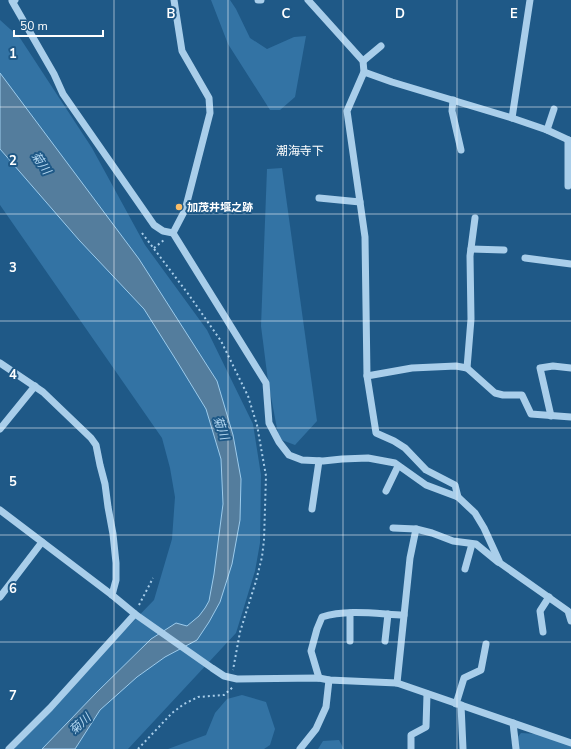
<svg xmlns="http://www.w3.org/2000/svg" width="571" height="749" viewBox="0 0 571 749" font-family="'Nunito Sans','Noto Sans JP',sans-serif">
  <rect width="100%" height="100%" fill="#1f5987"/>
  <g fill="#3373a4">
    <polygon points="211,0 230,0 236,9 250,38 267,49 294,37 306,36 295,97 280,110 270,110 228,44"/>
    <polygon points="0,20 20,38 92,148 145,245 207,330 253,424 261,475 260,543 255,571 236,633 128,749 9,749 41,717 154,600 172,539 175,497 170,468 162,438 0,205"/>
    <polygon points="282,168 317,421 295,445 279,439 268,381 261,326 267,169"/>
    <polygon points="242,695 266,702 275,729 270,745 264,749 168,749 206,735 215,713 227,699"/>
    <polygon points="521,733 538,734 571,745 571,749 518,749 517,738"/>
    <polygon points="339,740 344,749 318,749 323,741"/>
  </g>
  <polygon fill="#547d9d" stroke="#9ccbec" points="0,73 139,259 217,381 233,435 241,479 240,520 232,564 220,602 209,622 197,640 165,657 137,677 100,710 75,749 42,749 96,693 151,639 176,623 187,626 199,616 205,608 209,601 214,574 223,504 221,459 206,409 178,363 144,309 79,240 0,149"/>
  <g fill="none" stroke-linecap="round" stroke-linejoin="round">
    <g stroke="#a9ceea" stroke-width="2" stroke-dasharray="2 3" stroke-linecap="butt">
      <polyline points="142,233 189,295 221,341 248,396 257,425 266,476 264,540 262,557 256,581 240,632 233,670"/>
      <polyline points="154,248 164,240"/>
      <polyline points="139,605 153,578"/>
      <polyline points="138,749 172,713 184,704 198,697 224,695 233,687"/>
    </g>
    <g stroke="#a9ceea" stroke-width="7">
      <polyline points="15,0 12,1 54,74 63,94 154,225 163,231 173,233 266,383 269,423 279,442 289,455 302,460 323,461 342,459 368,458 395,463 426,485 458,497 475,513 484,528 500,563 568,611 571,621"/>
      <polyline points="258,0 261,0"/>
      <polyline points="308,0 363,61 364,72 347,111 365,237 367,376 376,433 394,441 405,448 426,470 455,485 458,497"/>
      <polyline points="363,61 381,46"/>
      <polyline points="364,72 392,82 512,118 547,130 571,141"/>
      <polyline points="453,100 452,111 461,150"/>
      <polyline points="512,118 530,0"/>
      <polyline points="547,130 554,109"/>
      <polyline points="568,186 568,140"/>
      <polyline points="319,198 360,202"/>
      <polyline points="173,233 185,210 210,113 209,98 182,51 174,0"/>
      <polyline points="471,249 504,250"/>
      <polyline points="525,258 571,264"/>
      <polyline points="0,363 43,392 91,438 96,445 100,465 105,484 108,507 113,534 116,563 116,580 112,595"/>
      <polyline points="467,368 471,319 470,256 475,218"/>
      <polyline points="367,376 412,368 456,366 467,368 495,393 503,395 522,395 531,414 571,417"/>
      <polyline points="551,416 540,368 553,366 571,368"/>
      <polyline points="0,429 35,386"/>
      <polyline points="386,491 398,466"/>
      <polyline points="312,509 319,461"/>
      <polyline points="0,510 112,595 135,614 212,668 224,676 237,679 319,678 329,680 397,683 571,743"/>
      <polyline points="393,528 416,529"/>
      <polyline points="465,569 472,544"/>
      <polyline points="0,597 42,542"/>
      <polyline points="350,613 350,641"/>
      <polyline points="543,632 540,611 549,597"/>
      <polyline points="385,641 388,614"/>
      <path d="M 319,678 L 311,651 L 317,629 L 322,617 C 347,609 378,614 404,615"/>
      <polyline points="397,683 410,558 416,529 432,533 453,541 476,544 498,562"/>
      <polyline points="456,704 464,678 481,670 486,644"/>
      <polyline points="461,705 463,749"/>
      <polyline points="513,723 516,749"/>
      <polyline points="9,749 50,708 135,614"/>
      <polyline points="300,749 316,729 326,707 329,680"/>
      <polyline points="411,749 411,735 426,727 427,694"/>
    </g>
  </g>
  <path fill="none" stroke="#fff" stroke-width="1" stroke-opacity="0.55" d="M 114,0 L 114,749M 228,0 L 228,749M 343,0 L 343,749M 457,0 L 457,749M 0,107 L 571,107M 0,214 L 571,214M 0,321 L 571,321M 0,428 L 571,428M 0,535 L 571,535M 0,642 L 571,642"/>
  <circle fill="#f8bd69" stroke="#1f5987" stroke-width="1.5" cx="179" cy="207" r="4"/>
  <g text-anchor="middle" stroke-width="4" stroke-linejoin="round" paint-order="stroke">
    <g font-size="11" font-weight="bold" fill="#fff" stroke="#1f5987" text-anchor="start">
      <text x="187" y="211">加茂井堰之跡</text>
    </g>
    <g font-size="12" fill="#fff" stroke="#1f5987">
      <text x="300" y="155">潮海寺下</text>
    </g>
    <g font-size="12" font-style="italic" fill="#b4d8f2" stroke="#1f5987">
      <text transform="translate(41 163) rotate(56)" y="4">菊川</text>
      <text transform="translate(221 428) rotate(70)" y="4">菊川</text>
      <text transform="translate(80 724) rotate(-43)" y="4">菊川</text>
    </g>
  </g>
  <g font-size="13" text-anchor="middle" font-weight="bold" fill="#fff" stroke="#1f5987" stroke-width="4" stroke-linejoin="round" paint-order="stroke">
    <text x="171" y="18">B</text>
    <text x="286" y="18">C</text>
    <text x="400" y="18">D</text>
    <text x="514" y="18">E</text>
    <text x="13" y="58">1</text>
    <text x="13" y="165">2</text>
    <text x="13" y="272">3</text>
    <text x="13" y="379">4</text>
    <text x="13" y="486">5</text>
    <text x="13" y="593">6</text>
    <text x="13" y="700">7</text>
  </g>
  <path d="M14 30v6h89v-6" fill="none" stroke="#ffffff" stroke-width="2"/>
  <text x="20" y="30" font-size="12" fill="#ffffff" stroke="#1f5987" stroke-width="3" paint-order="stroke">50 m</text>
</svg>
